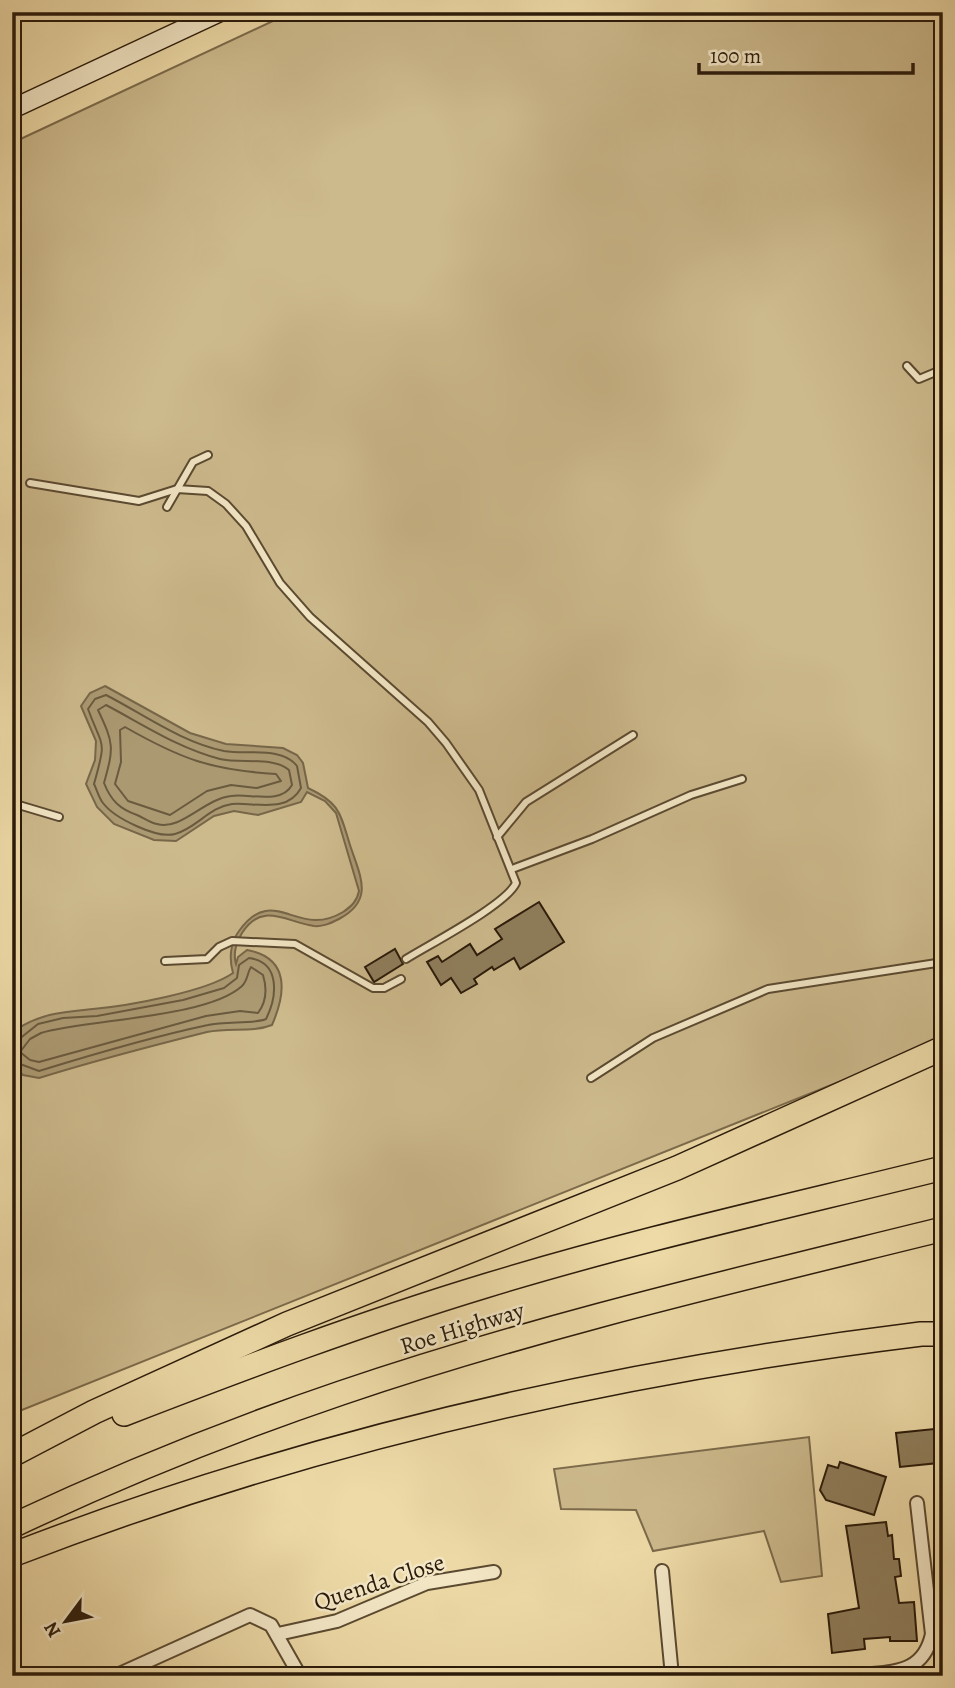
<svg xmlns="http://www.w3.org/2000/svg" width="955" height="1688" viewBox="0 0 955 1688" font-family="Alegreya,serif">
  <rect width="100%" height="100%" fill="#eddaa7"/>
  <filter id="stains"><feTurbulence type="fractalNoise" baseFrequency=".00286" numOctaves="4"/><feColorMatrix values="0 0 0 0 .2 0 0 0 0 .09 0 0 0 0 .02 0 0 0 .5 -.17"/></filter>
  <radialGradient id="worn" r=".72"><stop offset=".6" stop-color="#630" stop-opacity="0"/><stop offset="1" stop-color="#630" stop-opacity=".3"/></radialGradient>
  <g fill="#ccb98c" stroke="#7b6a4b" stroke-width="2">
    <polygon points="292,12 943,12 943,1040 12,1414 12,143"/>
    <polygon points="809,1437 822,1576 781,1582 764,1531 653,1551 636,1510 561,1509 554,1469"/>
  </g>
  <path fill="#ab9972" stroke="#776648" stroke-width="2" d="M 105,686 L 190,733 L 226,744 L 283,748 L 297,755 L 303,763 L 308,788 C 340,803 340,813 350,845 C 360,876 375,900 339,919 C 331,923 323,927 314,926 C 286,922 262,901 242,933 C 236,942 233,954 236,964 L 238,957 L 247,950 C 290,958 286,993 272,1025 C 252,1033 229,1027 207,1032 C 151,1046 94,1061 39,1078 L 23,1075 L 12,1065 L 12,1043 L 17,1029 C 42,1013 64,1012 93,1009 C 127,1006 206,992 233,973 C 229,959 230,943 239,931 C 274,882 297,940 343,912 C 352,906 357,901 359,891 L 336,813 L 325,801 L 307,792 L 301,802 L 258,815 L 234,811 L 214,816 L 176,841 L 154,840 L 114,824 L 97,807 L 86,784 L 95,760 L 96,741 L 81,706 L 90,693 Z"/>
  <g fill="none" stroke-linecap="round" stroke-linejoin="round">
    <g stroke="#6a5a3e" stroke-width="2">
      <path d="M 106,695 C 145,715 181,742 224,751 C 246,755 282,746 297,766 L 301,788 C 287,814 255,802 232,804 C 209,807 197,828 175,834 C 157,839 114,818 103,803 C 99,798 97,790 94,784 C 107,738 103,750 88,709 L 95,699 Z"/>
      <path d="M 106,705 C 144,725 178,748 220,759 C 240,764 273,756 289,770 L 292,785 C 281,805 249,793 231,796 C 204,799 181,831 157,824 C 151,823 144,818 137,815 C 120,809 111,801 104,783 C 114,747 114,744 98,710 Z"/>
      <path d="M 125,727 C 181,759 211,770 276,774 L 281,781 L 257,788 L 231,785 L 207,791 L 170,815 L 128,801 L 115,784 L 121,762 L 120,730 Z"/>
      <path d="M 251,967 L 263,975 C 267,988 267,1001 258,1013 L 240,1011 L 206,1016 L 39,1062 L 30,1060 L 20,1052 L 30,1039 L 41,1033 C 90,1019 207,1018 242,986 C 248,980 247,973 251,967 Z"/>
      <path d="M 12,1041 L 18,1040 L 38,1024 L 63,1018 L 97,1016 L 183,1000 L 224,988 L 237,978 L 239,965 L 249,958 C 281,962 277,997 266,1019 C 256,1024 224,1021 208,1025 C 151,1037 94,1054 39,1071 L 12,1061"/>
    </g>
  </g>
  <g fill="#8f7e5c" stroke="#2a1a0a" stroke-width="2">
    <polygon points="539,902 564,942 520,969 514,958 494,970 492,967 474,979 477,984 461,993 451,978 441,985 427,962 438,956 442,962 470,944 477,955 502,939 495,929"/>
    <polygon points="395,949 403,964 374,982 365,967"/>
    <polygon points="934,1429 938,1463 900,1467 896,1433"/>
    <polygon points="840,1462 886,1477 874,1515 826,1500 820,1490 828,1465 838,1468"/>
    <polygon points="886,1522 888,1536 892,1535 894,1559 899,1559 901,1576 895,1577 899,1603 914,1602 917,1641 890,1641 890,1637 864,1639 865,1649 832,1653 828,1614 859,1608 846,1526"/>
  </g>
  <g fill="none" stroke-linecap="round" stroke-linejoin="round">
    <g stroke="#5b4a31" stroke-width="10">
      <g id="lane">
        <polyline points="907,366 919,379 943,369"/>
        <path d="M 30,483 L 139,501 L 177,489 L 208,491 L 226,504 L 246,526 L 280,583 L 310,617 L 428,722 L 446,743 L 479,790 L 516,883 C 506,905 430,944 406,959"/>
        <polyline points="167,507 193,462 208,455"/>
        <polyline points="12,803 59,817"/>
        <polyline points="497,837 526,802 633,735"/>
        <polyline points="512,869 592,839 691,795 742,779"/>
        <polyline points="165,961 207,959 219,947 232,941 295,944 373,988 384,988 401,979"/>
        <polyline points="591,1078 653,1038 768,989 943,962"/>
      </g>
    </g>
    <g stroke="#5b4a31" stroke-width="16">
      <g id="street">
        <polyline points="662,1571 672,1676"/>
        <polyline points="278,1634 337,1621 427,1583 494,1572"/>
        <polyline points="115,1676 250,1615 271,1625 300,1676"/>
        <path d="M 855,1676 C 890,1671 923,1676 932,1634 L 917,1503"/>
      </g>
    </g>
    <g stroke="#2a1a0a" stroke-width="21">
      <polyline id="secondary" points="12,109 220,12"/>
    </g>
    <g stroke="#2a1a0a" stroke-width="26">
      <g id="highway">
        <path d="M 124,1414 C 243,1368 363,1323 485,1286 C 635,1240 790,1206 943,1168"/>
        <polyline points="12,1455 94,1412 287,1324 677,1168 943,1048"/>
        <path d="M 12,1526 C 116,1477 232,1430 341,1393 C 538,1326 741,1279 943,1229"/>
        <path d="M 12,1555 C 304,1442 611,1372 921,1334 L 943,1334"/>
      </g>
    </g>
    <use href="#lane" stroke="#f3e7c6" stroke-width="6"/>
    <use href="#street" stroke="#f3e7c6" stroke-width="12"/>
    <use href="#secondary" stroke="#f3e7c6" stroke-width="18"/>
    <use href="#highway" stroke="#eddaa7" stroke-width="23"/>
  </g>
  <g text-anchor="middle" stroke-width="5" stroke-linejoin="round" paint-order="stroke">
    <g font-size="24" fill="#2a1a0a" stroke="#f3e7c6">
      <text transform="translate(462 1328) rotate(-17)" y="8">Roe Highway</text>
      <text transform="translate(379 1582) rotate(-18)" y="8">Quenda Close</text>
    </g>
  </g>
  <rect width="955" height="1688" fill="none" stroke="#eddaa7" stroke-width="42"/>
  <rect x="14" y="14" width="927" height="1660" fill="none" stroke="#2a1a0a" stroke-width="3.5"/>
  <rect x="21" y="21" width="913" height="1646" fill="none" stroke="#2a1a0a" stroke-width="2"/>
  <g transform="translate(66 1621) rotate(238)" stroke="#f3e7c6" stroke-width="5" paint-order="stroke">
  <path d="M0-5L12 26L0 18L-12 26Z" fill="#2a1a0a"/>
  <text y="-10" font-size="19" font-weight="bold" text-anchor="middle" fill="#2a1a0a">N</text>
  </g>
  <path d="M699 63v10h214v-10" fill="none" stroke="#2a1a0a" stroke-width="3.5"/>
  <text x="710" y="63" font-size="21" fill="#2a1a0a" stroke="#f3e7c6" stroke-width="5" paint-order="stroke">100 m</text>
  <rect width="100%" height="100%" filter="url(#stains)"/>
  <rect width="100%" height="100%" fill="url(#worn)"/>
</svg>
